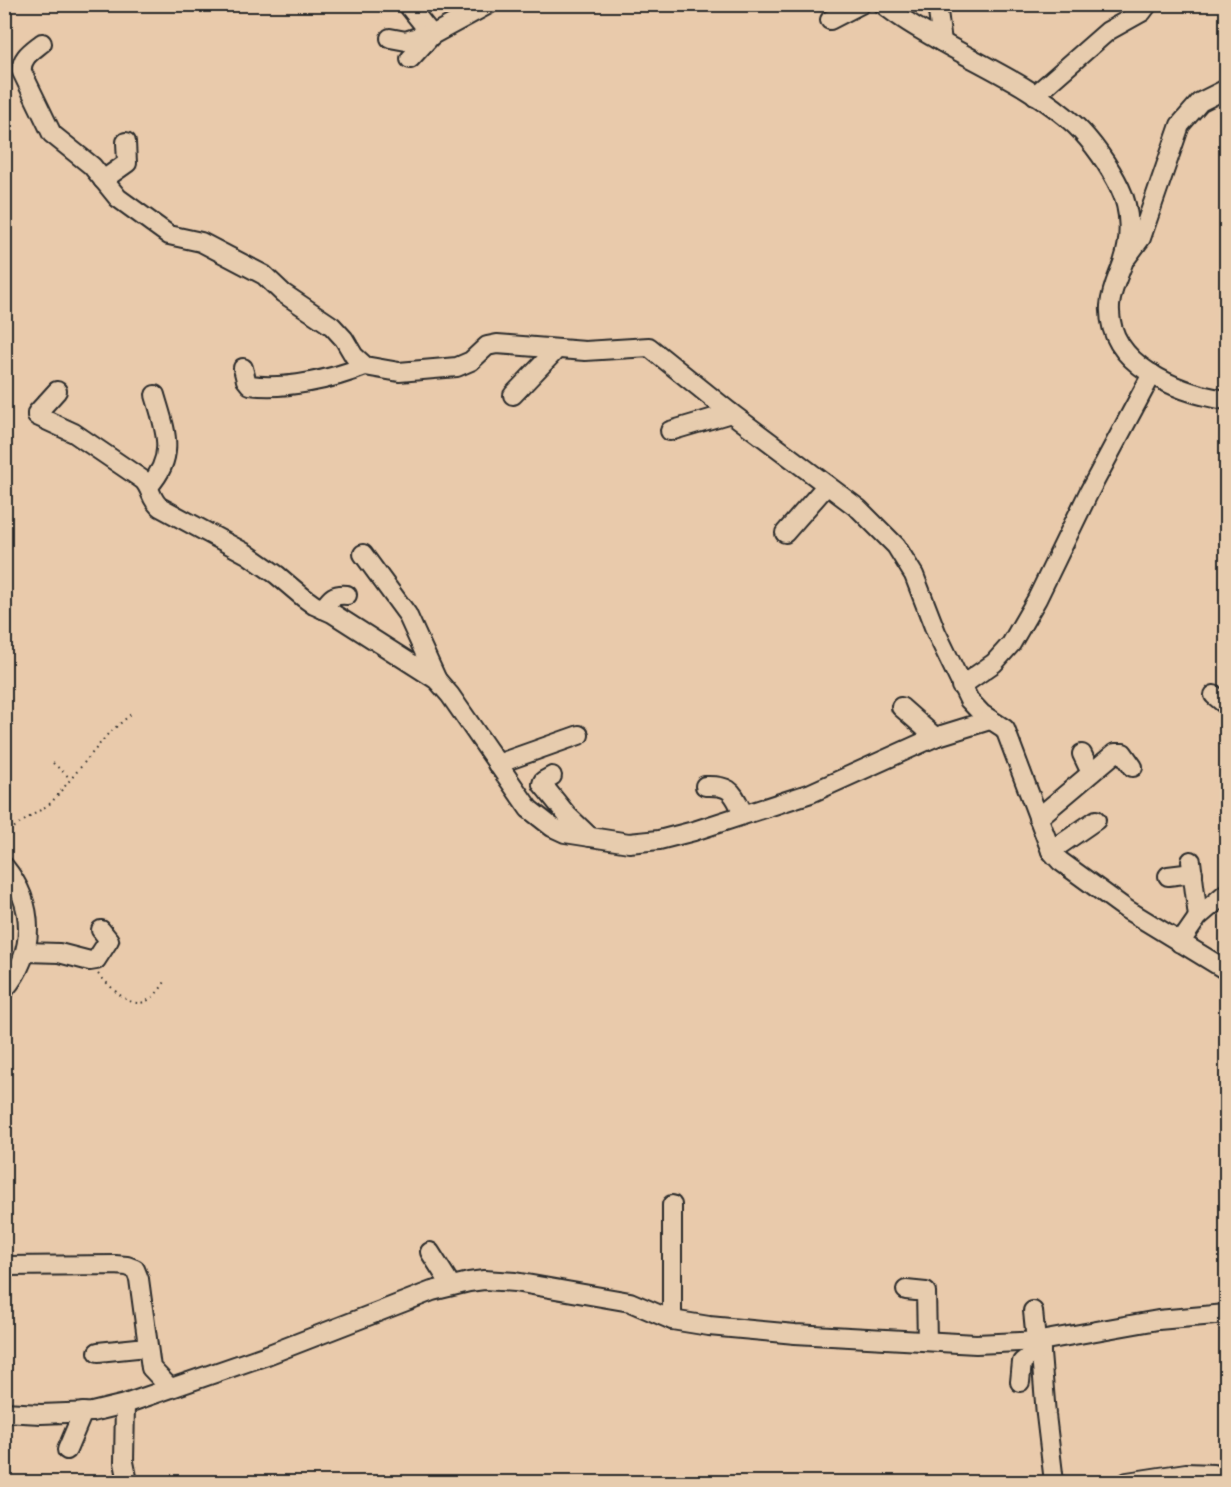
<svg xmlns="http://www.w3.org/2000/svg" width="1231" height="1487" viewBox="0 0 1231 1487" font-family="'Patrick Hand',sans-serif">
  <rect width="100%" height="100%" fill="#e9caab"/>
  <filter id="ink" filterUnits="userSpaceOnUse"><feTurbulence type="fractalNoise" baseFrequency=".0167" numOctaves="2"/><feDisplacementMap in="SourceGraphic" scale="12" xChannelSelector="R" yChannelSelector="G"/><feConvolveMatrix kernelMatrix="1 2 1 2 8 2 1 2 1" color-interpolation-filters="sRGB"/></filter>
  <g filter="url(#ink)">
    <g fill="none" stroke-linecap="round" stroke-linejoin="round">
      <g stroke="#2b2b2b" stroke-width="22">
        <g id="minor">
          <polyline points="407,4 432,35 489,4"/>
          <path d="M 883,4 C 900,19 921,30 940,41 C 985,67 1037,89 1075,125 C 1092,141 1110,167 1120,188 C 1131,210 1131,240 1123,263 C 1118,277 1111,290 1110,306 C 1107,365 1179,393 1226,400"/>
          <polyline points="937,4 942,42"/>
          <polyline points="830,20 861,4"/>
          <polyline points="390,38 406,41 429,33"/>
          <path d="M 42,43 C 32,51 20,58 22,72 L 52,134 L 92,166 L 118,198 L 169,235 L 201,242 L 264,275 L 283,293 L 332,326 L 344,339 L 354,356 L 365,366 L 399,372 L 457,367 L 471,361 L 487,346 L 497,344 L 585,351 L 649,347 L 731,413 L 859,509 L 896,546 L 914,575 L 936,632 L 969,700 L 982,714 L 1005,729 L 1051,851 L 1060,861 L 1126,909 L 1226,970"/>
          <polyline points="410,59 432,35"/>
          <polyline points="1035,95 1108,31 1142,12 1148,4"/>
          <polyline points="103,180 127,163 126,142"/>
          <polyline points="1127,257 1141,238 1180,125 1200,102 1226,89"/>
          <path d="M 243,368 L 246,380 L 250,385 C 285,390 333,379 365,366"/>
          <path d="M 57,391 L 37,413 L 37,416 L 74,433 L 143,480 C 152,489 150,499 160,507 L 247,554 L 277,575 L 303,597 L 314,605 L 332,613 L 437,680 L 450,695 L 529,809 L 552,827 L 565,833 L 629,843 L 659,840 L 694,831 L 811,793 L 935,737 L 990,720"/>
          <polyline points="513,395 557,349"/>
          <polyline points="670,431 731,413"/>
          <path d="M 149,486 C 177,455 165,430 155,395"/>
          <polyline points="785,533 827,485"/>
          <polyline points="363,554 407,614 437,680"/>
          <path d="M 323,609 C 331,597 334,594 347,595"/>
          <polyline points="961,686 994,663 1011,644 1037,599 1089,492 1152,374"/>
          <polyline points="1214,695 1226,705"/>
          <polyline points="901,707 935,737"/>
          <polyline points="1082,754 1091,773"/>
          <polyline points="497,764 579,735"/>
          <polyline points="552,776 543,781 542,784 567,815 590,837"/>
          <path d="M 705,786 C 733,785 732,793 744,814"/>
          <polyline points="1038,818 1115,753 1123,753 1133,767"/>
          <polyline points="1051,851 1096,820"/>
          <polyline points="1191,861 1198,917"/>
          <path d="M 4,866 C 36,905 36,952 4,990"/>
          <polyline points="1168,876 1193,873"/>
          <polyline points="1180,943 1198,917 1226,893"/>
          <polyline points="26,952 59,953 90,961 96,960 109,940 101,930"/>
          <polyline points="672,1205 672,1320"/>
          <polyline points="430,1252 451,1285"/>
          <polyline points="4,1266 115,1265 127,1266 135,1269 139,1279 151,1368 170,1388"/>
          <polyline points="906,1290 926,1292 927,1341"/>
          <polyline points="1033,1311 1036,1341"/>
          <polyline points="1040,1341 1046,1415 1054,1482"/>
          <polyline points="98,1352 147,1347"/>
          <polyline points="1020,1382 1022,1362 1032,1354 1041,1350"/>
          <polyline points="125,1404 124,1462 128,1482"/>
          <polyline points="4,1412 41,1414 92,1412 125,1404 267,1355 432,1291 469,1282 484,1280 515,1282 630,1302 672,1320 709,1326 795,1334 976,1344 1040,1341 1158,1320 1226,1314"/>
          <polyline points="67,1450 83,1412"/>
          <polyline points="1127,1482 1186,1473 1213,1474"/>
        </g>
      </g>
      <g stroke="#2b2b2b" stroke-width="2" stroke-dasharray="1.5 4.5" stroke-linecap="butt">
        <polyline points="53,763 71,779"/>
        <polyline points="4,834 51,803 108,734 131,714"/>
        <path d="M 98,974 C 122,998 141,1022 166,980"/>
      </g>
      <use href="#minor" stroke="#e7ccae" stroke-width="18"/>
    </g>
  </g>
  <rect width="1231" height="1487" fill="none" stroke="#e7ccae" stroke-width="24"/>
  <rect x="12" y="12" width="1207" height="1463" fill="none" stroke="#2b2b2b" stroke-width="2" filter="url(#ink)"/>
</svg>
